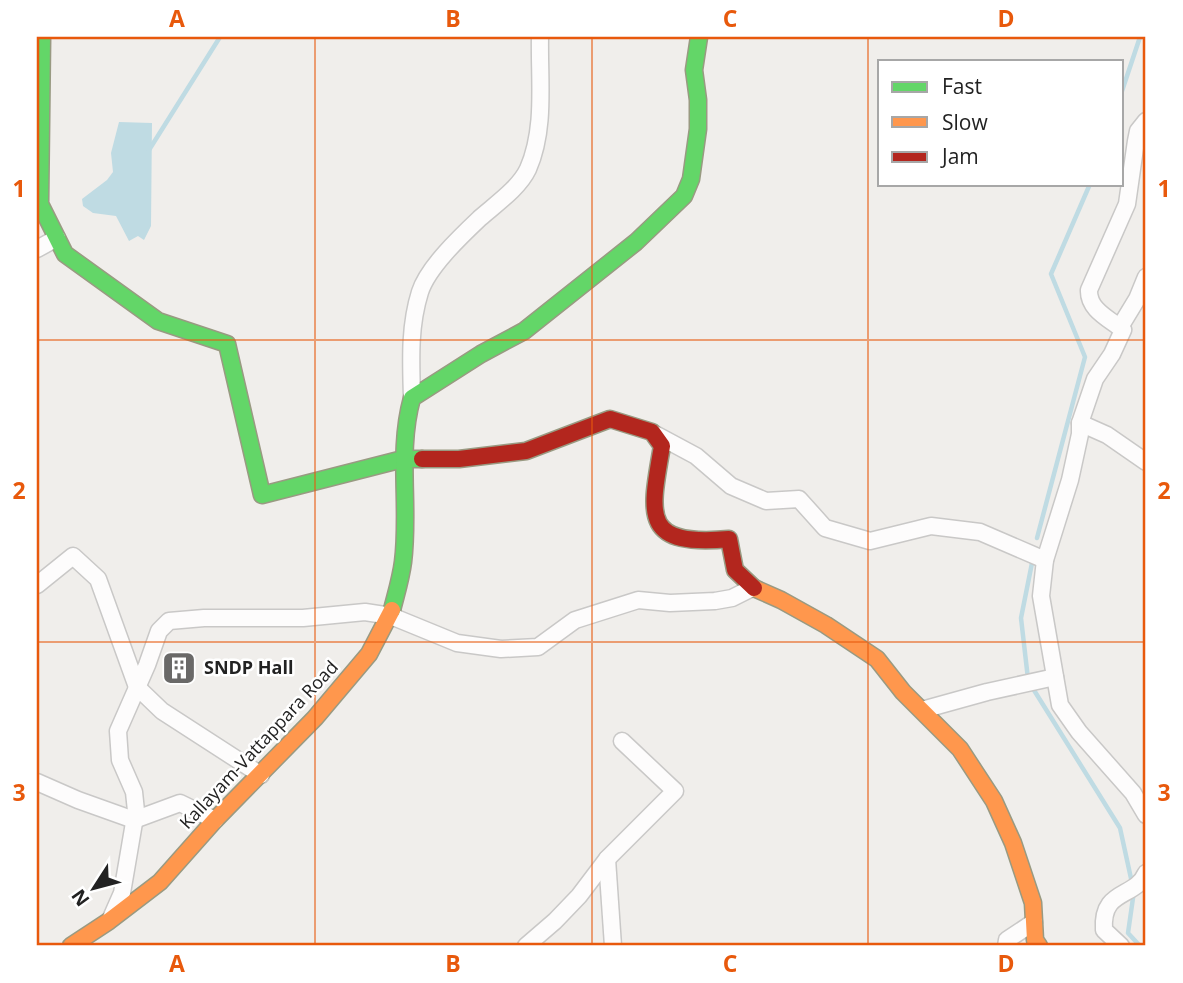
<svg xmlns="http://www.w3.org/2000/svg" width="1183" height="983" viewBox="0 0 1183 983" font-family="'Open Sans',sans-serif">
  <rect width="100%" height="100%" fill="#f0eeeb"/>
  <polygon fill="#bfdbe3" points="119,122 152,123 151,226 144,240 138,236 129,241 116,216 93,213 83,206 82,199 107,180 113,172 111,153"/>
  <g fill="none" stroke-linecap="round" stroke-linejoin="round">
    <g stroke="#bfdbe3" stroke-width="4.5">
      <polyline points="1122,91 1140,37"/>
      <polyline points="149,150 220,37"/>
      <polyline points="1037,538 1085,357 1051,274 1090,184"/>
      <polyline points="1028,679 1021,618 1032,563"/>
      <polyline points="1032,687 1120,828 1132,883"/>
      <polyline points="1134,891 1128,933 1140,946"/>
    </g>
    <g stroke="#c9c8c7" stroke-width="19">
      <g id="street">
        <path d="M 1146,121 L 1138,131 L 1136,141 L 1127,204 L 1089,290 C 1088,310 1110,319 1123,330 L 1112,354 L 1095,379 L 1080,423 L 1080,434 L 1070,480 L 1045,560 L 1041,596 L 1060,705 L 1079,732 L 1133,793 L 1146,815"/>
        <polyline points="37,249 57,238"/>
        <polyline points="1120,327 1137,299 1146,277"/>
        <path d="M 412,398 C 411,362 409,327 420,292 C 428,267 461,236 480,218 C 496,204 519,188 528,169 C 546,128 539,80 540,37"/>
        <polyline points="1080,423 1107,435 1146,462"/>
        <polyline points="655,434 696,456 731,486 766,501 799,499 825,528 870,541 931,526 980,532 1045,560"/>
        <polyline points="37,585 73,556 98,579 137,687 162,711 261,775"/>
        <polyline points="922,710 987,692 1055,677"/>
        <polyline points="37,782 78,800 134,820 180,803 215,820"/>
        <polyline points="607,859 613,946"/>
        <polyline points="111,918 122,893 136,811 134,792 120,760 118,731 147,665 159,631 169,621 204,618 303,618 365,612 391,616 457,643 501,649 538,647 575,620 638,600 670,603 715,601 732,598 752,588"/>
        <polyline points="526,946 555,921 579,896 607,859 675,791 622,741"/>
        <polyline points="1006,946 1007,940 1034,922"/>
        <path d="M 1121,946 L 1104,930 C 1101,888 1135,899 1146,873"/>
      </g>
    </g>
    <g stroke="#999a82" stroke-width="19">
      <g id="fast">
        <polyline points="42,37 40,204 65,254 158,321 227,344 262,495 403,459 422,459"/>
        <path d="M 392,610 C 396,594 401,578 403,562 C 410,507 397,452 412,398 L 481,354 L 524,331 L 636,242 L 684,196 L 691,179 L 698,129 L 698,100 L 694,70 L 699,37"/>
      </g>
    </g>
    <g stroke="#999a82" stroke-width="19">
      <g id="slow">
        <polyline points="754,588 781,600 826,625 877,659 903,692 960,749 994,801 1013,843 1033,903 1035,940 1039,946"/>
        <polyline points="71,946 109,921 160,882 215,820 315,718 369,654 392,610"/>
      </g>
    </g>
    <g stroke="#999a82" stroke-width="19">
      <path id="jam" d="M 422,459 L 459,459 L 526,451 L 610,419 L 652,432 L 662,446 C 650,515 641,547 729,539 L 735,570 L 754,588"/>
    </g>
    <use href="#street" stroke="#fdfcfc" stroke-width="16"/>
    <use href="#fast" stroke="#63d668" stroke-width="16"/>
    <use href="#slow" stroke="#ff974d" stroke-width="16"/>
    <use href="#jam" stroke="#b3261e" stroke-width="16"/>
  </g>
  <path fill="none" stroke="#e8590c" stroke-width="2" stroke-opacity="0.55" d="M 315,37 L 315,946M 592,37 L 592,946M 868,37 L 868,946M 37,340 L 1146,340M 37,642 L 1146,642"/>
  <defs>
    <g id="building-square" transform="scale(1.75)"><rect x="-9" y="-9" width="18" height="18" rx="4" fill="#6a6968" stroke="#fff"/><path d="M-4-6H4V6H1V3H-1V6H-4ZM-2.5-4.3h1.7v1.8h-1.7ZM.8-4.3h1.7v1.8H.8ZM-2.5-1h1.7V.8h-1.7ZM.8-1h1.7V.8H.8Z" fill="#fff"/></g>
  </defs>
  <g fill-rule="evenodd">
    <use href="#building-square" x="179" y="668"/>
  </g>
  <g text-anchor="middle" stroke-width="5" stroke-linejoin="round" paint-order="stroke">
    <g font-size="18" font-weight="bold" fill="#222" stroke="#fff" text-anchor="start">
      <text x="204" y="674">SNDP Hall</text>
    </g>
    <g font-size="18" fill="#222" stroke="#fff">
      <text transform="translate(259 745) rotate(-47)" y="6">Kallayam-Vattappara Road</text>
    </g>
  </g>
  <rect width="1183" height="983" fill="none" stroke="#ffffff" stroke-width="77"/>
  <rect x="878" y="60" width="245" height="126" fill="#ffffff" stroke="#a7a7a7" stroke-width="2"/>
  <rect x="892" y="82" width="35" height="10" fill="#63d668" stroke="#a7a7a7" stroke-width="2"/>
  <text x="942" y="94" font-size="21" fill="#222222">Fast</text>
  <rect x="892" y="117" width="35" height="10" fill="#ff974d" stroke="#a7a7a7" stroke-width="2"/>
  <text x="942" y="130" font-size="21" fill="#222222">Slow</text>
  <rect x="892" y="152" width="35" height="10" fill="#b3261e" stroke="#a7a7a7" stroke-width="2"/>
  <text x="942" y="164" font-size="21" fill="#222222">Jam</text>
  <g transform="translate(94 888) rotate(234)" stroke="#ffffff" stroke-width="5" paint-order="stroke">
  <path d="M0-5L12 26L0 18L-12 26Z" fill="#222222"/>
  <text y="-10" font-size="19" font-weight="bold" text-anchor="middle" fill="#222222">N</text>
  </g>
  <rect x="38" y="38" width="1106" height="906" fill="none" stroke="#e8590c" stroke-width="2.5"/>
  <g font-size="23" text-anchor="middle" font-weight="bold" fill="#e8590c">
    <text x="177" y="27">A</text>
    <text x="453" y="27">B</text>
    <text x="730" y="27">C</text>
    <text x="1006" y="27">D</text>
    <text x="19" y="197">1</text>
    <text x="1164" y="197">1</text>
    <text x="19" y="499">2</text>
    <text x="1164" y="499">2</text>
    <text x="19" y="801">3</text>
    <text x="1164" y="801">3</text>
    <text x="177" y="972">A</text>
    <text x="453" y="972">B</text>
    <text x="730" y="972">C</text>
    <text x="1006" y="972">D</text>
  </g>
</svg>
